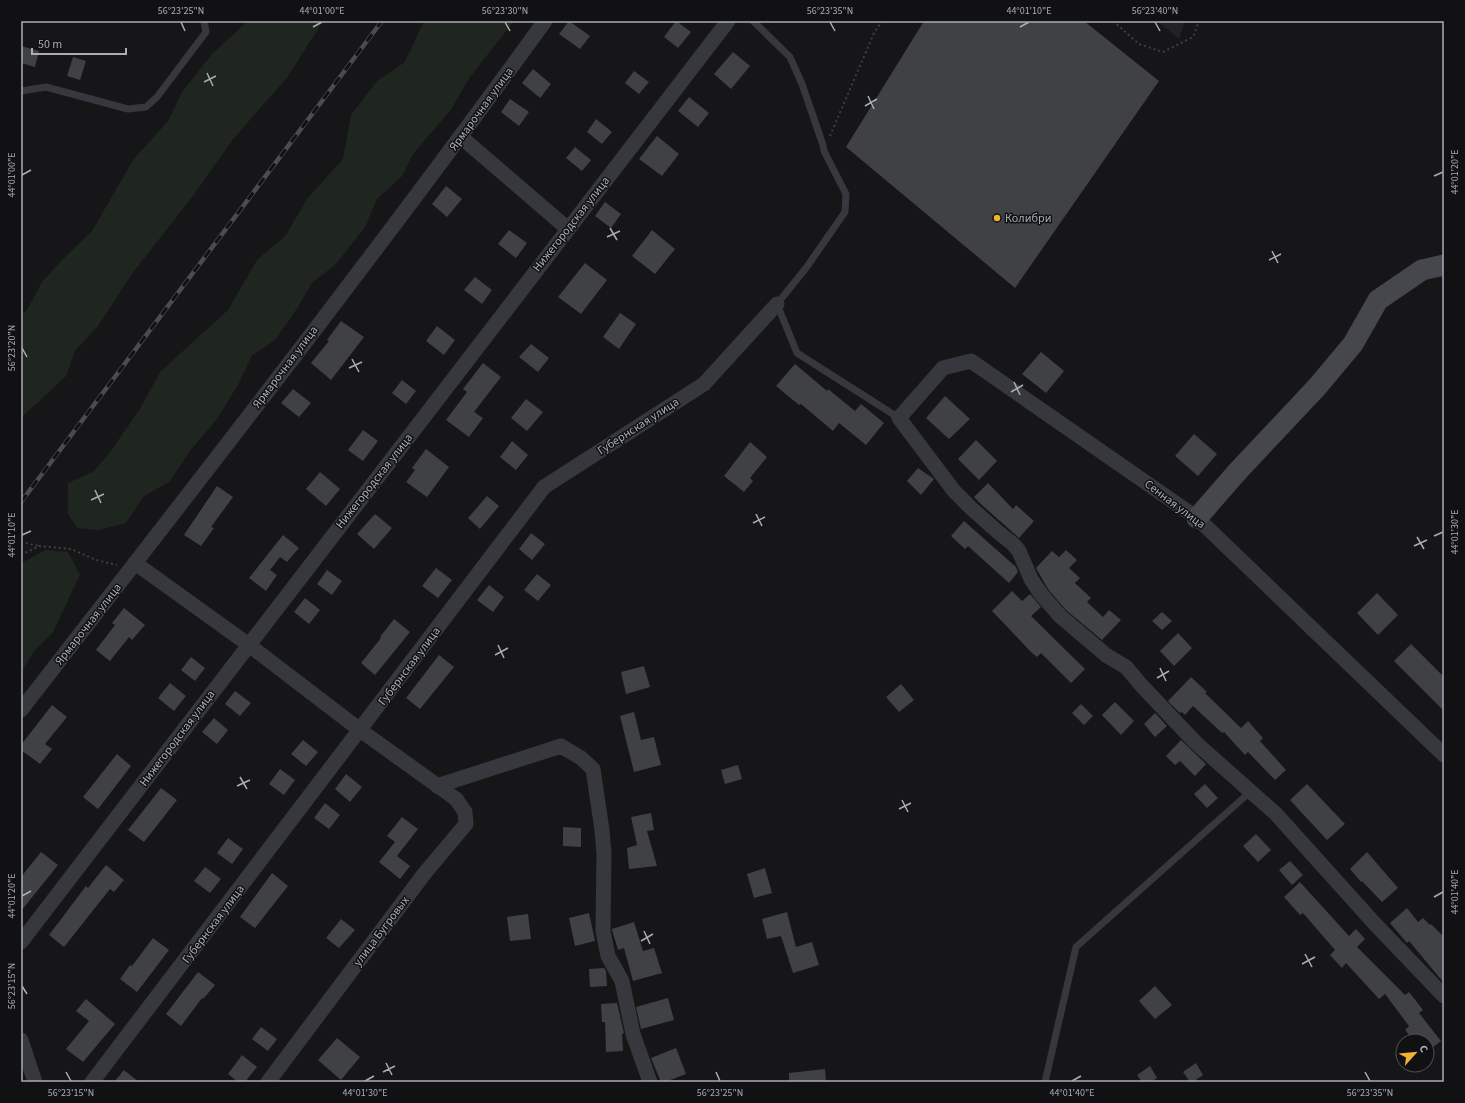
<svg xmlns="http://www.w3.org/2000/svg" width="1465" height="1103" viewBox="0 0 1465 1103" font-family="'Source Sans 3',sans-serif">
  <rect width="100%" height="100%" fill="#161618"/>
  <polygon fill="#222225" points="1157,21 1185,21 1179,39"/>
  <g fill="#1e261f">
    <polygon points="248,21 323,21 287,78 234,138 192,197 132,274 98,326 75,351 66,376 21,418 21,315 27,310 42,282 63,259 92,231 133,160 168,121 182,92 212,54"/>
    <polygon points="424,21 514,21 470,77 450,111 413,154 402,176 377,199 365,227 336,264 312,283 298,307 275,340 252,355 239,383 217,419 193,447 169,482 144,496 126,523 99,530 77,528 68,514 68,483 94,471 110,452 140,409 160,372 228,310 257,260 286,235 307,199 343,159 351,115 377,81 405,62"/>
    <polygon points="46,550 68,552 80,575 53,632 34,651 21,673 21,563"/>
  </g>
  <g fill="#404145">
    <polygon points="569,21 590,36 580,49 559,34"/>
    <polygon points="676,21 691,32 678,48 664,37"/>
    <polygon points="924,21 1084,21 1159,81 1015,288 846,147"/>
    <polygon points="21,46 39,51 35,67 21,63"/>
    <polygon points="733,52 750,66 731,89 714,74"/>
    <polygon points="73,57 86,61 80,80 67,76"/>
    <polygon points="533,69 551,84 540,98 522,83"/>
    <polygon points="634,71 649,82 639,94 625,83"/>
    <polygon points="689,97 709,113 698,127 678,111"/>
    <polygon points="510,99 529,112 519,126 501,112"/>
    <polygon points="596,119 612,132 602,144 587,132"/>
    <polygon points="657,136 679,154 662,176 639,159"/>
    <polygon points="575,147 591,160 582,171 566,158"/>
    <polygon points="446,186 462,199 447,217 432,204"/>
    <polygon points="605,202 621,214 611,228 595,216"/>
    <polygon points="509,230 527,243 516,258 498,244"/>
    <polygon points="652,230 675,249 655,274 632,256"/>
    <polygon points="585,263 607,280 581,314 558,297"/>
    <polygon points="475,277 492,290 482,304 464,290"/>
    <polygon points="620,313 636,324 619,349 603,337"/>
    <polygon points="341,321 364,337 331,380 311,363 329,341 327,340"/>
    <polygon points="437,326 455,340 444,355 426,341"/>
    <polygon points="531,344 549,358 538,372 519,357"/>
    <polygon points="1041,352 1064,371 1046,393 1022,374"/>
    <polygon points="483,363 501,377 474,412 483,418 469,437 446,420 467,392 463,389"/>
    <polygon points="795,364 827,391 828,389 855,411 861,404 884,423 866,445 839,423 833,431 801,404 799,405 776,386"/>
    <polygon points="402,380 416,391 406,404 392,393"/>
    <polygon points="293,389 311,403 299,417 281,403"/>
    <polygon points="945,396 970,419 949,439 926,418"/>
    <polygon points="526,399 543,412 527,431 511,418"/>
    <polygon points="363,430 378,441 363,461 348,450"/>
    <polygon points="1194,434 1217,454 1198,476 1175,456"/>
    <polygon points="976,440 997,461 979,480 958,459"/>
    <polygon points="512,441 528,455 516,470 500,457"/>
    <polygon points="750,442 767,457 750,478 753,481 744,492 724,476"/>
    <polygon points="426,449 449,467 427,497 406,482 415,470 412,468"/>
    <polygon points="918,468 934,479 921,495 907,481"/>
    <polygon points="320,472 340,489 326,506 306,489"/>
    <polygon points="988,483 1013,509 1016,505 1034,521 1019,538 983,506 974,497"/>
    <polygon points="217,486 233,497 211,527 214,528 201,546 184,535"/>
    <polygon points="487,496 499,506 480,529 468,518"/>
    <polygon points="375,514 392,528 374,549 357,534"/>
    <polygon points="964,521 1016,567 1018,572 1009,583 968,546 965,549 951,536"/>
    <polygon points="531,533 545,544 532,560 519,549"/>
    <polygon points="283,535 299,548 287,562 280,557 270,570 277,575 266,591 249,578"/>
    <polygon points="1066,550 1077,560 1069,568 1080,578 1075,583 1091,598 1087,602 1103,617 1109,610 1121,620 1102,640 1066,610 1048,589 1036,568 1052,551 1059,557"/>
    <polygon points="436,568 452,580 438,598 422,586"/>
    <polygon points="327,570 342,581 332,595 317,584"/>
    <polygon points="537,574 551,585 538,601 524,590"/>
    <polygon points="489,585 504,597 493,612 477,600"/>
    <polygon points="1012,591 1022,601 1030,594 1041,607 1031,616 1085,669 1071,683 1041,653 1037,657 1032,653 992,611"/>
    <polygon points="1377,593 1398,615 1378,635 1357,613"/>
    <polygon points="305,598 320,610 309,624 294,612"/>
    <polygon points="124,608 145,625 132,640 129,637 110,661 96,650 115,625 112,623"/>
    <polygon points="1162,612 1172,621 1162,630 1152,621"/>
    <polygon points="394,619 410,632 375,675 361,663 381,638 380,637"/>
    <polygon points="1178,633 1192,648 1174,666 1160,651"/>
    <polygon points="1411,644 1444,677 1444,711 1394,661"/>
    <polygon points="439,655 454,667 420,709 406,698"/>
    <polygon points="191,657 205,668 195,681 181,670"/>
    <polygon points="644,666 650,687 626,694 621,672"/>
    <polygon points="1191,677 1207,692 1205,693 1241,728 1248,721 1263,738 1260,741 1286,770 1275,780 1248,752 1245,755 1224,732 1222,733 1193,706 1185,715 1182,712 1180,713 1168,701"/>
    <polygon points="170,683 186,696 174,711 158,698"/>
    <polygon points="901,684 914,700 899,712 886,697"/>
    <polygon points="235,691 251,703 240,716 225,704"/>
    <polygon points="1115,702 1134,721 1121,735 1102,715"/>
    <polygon points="1081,704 1093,716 1084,725 1072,713"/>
    <polygon points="52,705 67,717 45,744 52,749 40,764 21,750 21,745"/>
    <polygon points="634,712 641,740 654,737 661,765 634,772 620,716"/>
    <polygon points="1155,713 1167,726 1155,737 1144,724"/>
    <polygon points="214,718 228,730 217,744 202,732"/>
    <polygon points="303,740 318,752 306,766 291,754"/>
    <polygon points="1181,740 1206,764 1195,776 1180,761 1175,765 1166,756"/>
    <polygon points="117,754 131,766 98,809 83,797"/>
    <polygon points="738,765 742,779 725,784 721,770"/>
    <polygon points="280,769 295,780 284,795 269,784"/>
    <polygon points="346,774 362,787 350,802 335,789"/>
    <polygon points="1205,784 1218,798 1207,808 1194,794"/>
    <polygon points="1307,784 1345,824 1327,840 1290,800"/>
    <polygon points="161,788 177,800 144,842 128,830"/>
    <polygon points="325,803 340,815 329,829 314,818"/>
    <polygon points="651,813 654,830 647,831 657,866 629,869 627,848 637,845 631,817"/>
    <polygon points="402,817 418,829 397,856 410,866 400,879 379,862 395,842 387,836"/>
    <polygon points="563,827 581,828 581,847 563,846"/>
    <polygon points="1256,834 1271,850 1258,862 1243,846"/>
    <polygon points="228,838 243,849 232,864 217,853"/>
    <polygon points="41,852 58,865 21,911 21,877"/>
    <polygon points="1367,852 1398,888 1382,902 1362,881 1361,882 1350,869"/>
    <polygon points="1290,861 1303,875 1292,885 1279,870"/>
    <polygon points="106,865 124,880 114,892 110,889 64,947 49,935 86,886 88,888"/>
    <polygon points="205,867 221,879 210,893 194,881"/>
    <polygon points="765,868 772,893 754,898 747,874"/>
    <polygon points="272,873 288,886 255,928 240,917"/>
    <polygon points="1300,882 1349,936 1356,929 1365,939 1357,947 1405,995 1409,992 1423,1010 1419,1013 1441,1041 1427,1052 1427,1041 1414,1041 1405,1030 1409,1026 1385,994 1379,999 1346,963 1342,968 1330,955 1335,950 1303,913 1300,915 1284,897"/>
    <polygon points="1407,908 1418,922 1423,918 1430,925 1431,924 1444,937 1444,983 1409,941 1407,943 1390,923"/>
    <polygon points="787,912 796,947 812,942 819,965 793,973 781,936 767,939 762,919"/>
    <polygon points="589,913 595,941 575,946 569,918"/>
    <polygon points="528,914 531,939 510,941 507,917"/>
    <polygon points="341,919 355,930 339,948 326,938"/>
    <polygon points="634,922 643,951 654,948 662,973 633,981 624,948 618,950 612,930 612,929"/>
    <polygon points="153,938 169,950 137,992 120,979 130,965 132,966"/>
    <polygon points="604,968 606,971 607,986 590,987 589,969"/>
    <polygon points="198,972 215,985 203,999 202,998 181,1026 166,1014"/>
    <polygon points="1155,986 1172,1005 1155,1019 1139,1001"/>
    <polygon points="668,998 674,1020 641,1029 636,1007"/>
    <polygon points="86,999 115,1024 83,1062 66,1049 89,1021 76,1011"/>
    <polygon points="617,1003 624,1033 622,1034 623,1051 606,1052 605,1022 602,1022 601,1004"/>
    <polygon points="261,1027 277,1039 268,1051 252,1039"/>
    <polygon points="337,1038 360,1057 341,1080 318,1060"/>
    <polygon points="676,1048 686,1074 665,1082 661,1082 651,1058"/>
    <polygon points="242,1055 257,1067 245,1082 238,1082 228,1074"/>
    <polygon points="1196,1063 1203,1075 1193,1082 1190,1082 1183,1072"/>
    <polygon points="1150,1066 1157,1078 1151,1082 1142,1082 1137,1075"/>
    <polygon points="825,1069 826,1082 789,1082 789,1073"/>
    <polygon points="124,1070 139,1082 114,1082"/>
  </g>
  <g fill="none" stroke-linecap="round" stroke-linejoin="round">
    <g stroke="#3d3f44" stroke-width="2" stroke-dasharray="2 3" stroke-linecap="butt">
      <polyline points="1113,21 1139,44 1163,52 1193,37 1199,21"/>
      <polyline points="830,136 874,33 882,21"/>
      <polyline points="21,542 39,546"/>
      <polyline points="21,555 39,546 71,549 96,560 117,565"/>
    </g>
    <g stroke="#37383d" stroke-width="7">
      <polyline points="753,21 790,57 802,84 823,145 824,151 846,194 845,212 806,268 777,304 797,353 899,418"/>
      <polyline points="21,91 46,87 128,109 146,107 157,97 206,32 204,21"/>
      <polyline points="1045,1082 1076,947 1250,792"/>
    </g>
    <g stroke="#37383d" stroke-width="15">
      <polyline points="461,137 568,229"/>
      <polyline points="135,563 249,645 360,730 456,799 465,812 466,824 424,874 268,1082"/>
      <path d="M 21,710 C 198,482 376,254 545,21"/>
      <polyline points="1444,755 1197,518 971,361 943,368 899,418 954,491 972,509 998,532 1013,544 1019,551 1031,579 1041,594 1060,616 1106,655 1126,667 1142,686 1196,743 1276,814 1375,924 1444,996"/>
      <polyline points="437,786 561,746 581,758 593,769 602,830 604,853 603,931 608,956 622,981 633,1034 650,1082"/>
      <polyline points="21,942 728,21"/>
      <polyline points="21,1040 35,1082"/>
      <polyline points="92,1082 544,487 704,384 777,304"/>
    </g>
    <polyline stroke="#45474d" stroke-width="21" points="1197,518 1238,471 1317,387 1353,344 1378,300 1422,270 1444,265"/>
    <g stroke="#4a4c52" stroke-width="4.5">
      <polyline id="rail" points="21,502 382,21"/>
    </g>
    <use href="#rail" stroke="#111113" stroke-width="3" stroke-dasharray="9" stroke-linecap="butt"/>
  </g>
  <path fill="none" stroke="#a8adb8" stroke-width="1.5" d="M 181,22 L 185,31M 505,22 L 510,31M 830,22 L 835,31M 1155,22 L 1160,31M 313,27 L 322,22M 1020,27 L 1029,22M 207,73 L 213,86M 204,82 L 216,76M 868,96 L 874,109M 865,106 L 877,99M 22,175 L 31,170M 1434,176 L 1443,172M 610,228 L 617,240M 607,237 L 620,231M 1272,251 L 1278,263M 1269,260 L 1281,254M 22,348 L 27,357M 352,359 L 359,372M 349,368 L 362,362M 1014,382 L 1020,395M 1011,392 L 1023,385M 95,490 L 101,503M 91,500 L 104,494M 756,514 L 762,526M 753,523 L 765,517M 22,535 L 31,531M 1434,536 L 1443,532M 1417,537 L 1424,549M 1414,546 L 1427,540M 498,645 L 504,658M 495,655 L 508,648M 1160,668 L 1166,681M 1157,678 L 1169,671M 240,777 L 247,789M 237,786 L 250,780M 902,800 L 908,812M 899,809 L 911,803M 22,896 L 31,891M 1434,897 L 1443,892M 644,931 L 650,944M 641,941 L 653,934M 1305,954 L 1312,967M 1302,964 L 1315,957M 22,986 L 27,994M 386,1063 L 392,1075M 66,1072 L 71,1081M 383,1072 L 395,1066M 716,1072 L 720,1081M 1365,1072 L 1370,1081M 365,1081 L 374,1076M 1072,1081 L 1081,1076"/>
  <circle fill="#f2b134" stroke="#111113" stroke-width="1.5" cx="997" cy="218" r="4"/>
  <g text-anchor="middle" stroke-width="3" stroke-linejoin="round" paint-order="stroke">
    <g font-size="12" fill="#a8adb8" stroke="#111113">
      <text transform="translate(481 109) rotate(-54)" y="4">Ярмарочная улица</text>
      <text transform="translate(571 224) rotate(-52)" y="4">Нижегородская улица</text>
      <text transform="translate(285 367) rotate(-53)" y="4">Ярмарочная улица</text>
      <text transform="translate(638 426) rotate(-33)" y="4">Губернская улица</text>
      <text transform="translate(374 481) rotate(-52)" y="4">Нижегородская улица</text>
      <text transform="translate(1175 504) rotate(37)" y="4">Сенная улица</text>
      <text transform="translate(88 624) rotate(-52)" y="4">Ярмарочная улица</text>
      <text transform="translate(409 666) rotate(-53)" y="4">Губернская улица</text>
      <text transform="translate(177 738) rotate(-53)" y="4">Нижегородская улица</text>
      <text transform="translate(213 924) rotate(-53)" y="4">Губернская улица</text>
      <text transform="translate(381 931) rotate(-53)" y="4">улица Бугровых</text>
    </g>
    <g font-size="12" fill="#a8adb8" stroke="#111113" text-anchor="start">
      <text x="1005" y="222">Колибри</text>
    </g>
  </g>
  <rect width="1465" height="1103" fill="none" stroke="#111113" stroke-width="44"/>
  <g transform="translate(1415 1053) rotate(63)"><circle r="19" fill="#111113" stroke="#4d4f55"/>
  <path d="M0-3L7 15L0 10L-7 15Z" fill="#f2b134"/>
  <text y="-6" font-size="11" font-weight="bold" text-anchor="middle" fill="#a8adb8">С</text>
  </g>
  <path d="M32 48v6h94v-6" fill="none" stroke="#a8adb8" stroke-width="2"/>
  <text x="38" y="48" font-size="12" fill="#a8adb8" stroke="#111113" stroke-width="3" paint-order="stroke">50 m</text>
  <rect x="22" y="22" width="1421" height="1059" fill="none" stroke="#a8adb8" stroke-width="1.5"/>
  <g font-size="10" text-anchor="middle" fill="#a8adb8">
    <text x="181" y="14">56°23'25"N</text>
    <text x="322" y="14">44°01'00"E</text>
    <text x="505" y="14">56°23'30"N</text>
    <text x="830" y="14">56°23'35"N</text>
    <text x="1029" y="14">44°01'10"E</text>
    <text x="1155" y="14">56°23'40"N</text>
    <text transform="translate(1454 172) rotate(-90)" y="4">44°01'20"E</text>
    <text transform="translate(11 175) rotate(-90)" y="4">44°01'00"E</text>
    <text transform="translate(11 348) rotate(-90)" y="4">56°23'20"N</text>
    <text transform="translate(1454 532) rotate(-90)" y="4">44°01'30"E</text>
    <text transform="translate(11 535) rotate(-90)" y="4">44°01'10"E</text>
    <text transform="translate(1454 892) rotate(-90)" y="4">44°01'40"E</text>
    <text transform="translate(11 896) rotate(-90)" y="4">44°01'20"E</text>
    <text transform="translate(11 986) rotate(-90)" y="4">56°23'15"N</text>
    <text x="71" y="1096">56°23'15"N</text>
    <text x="365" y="1096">44°01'30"E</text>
    <text x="720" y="1096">56°23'25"N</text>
    <text x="1072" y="1096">44°01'40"E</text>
    <text x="1370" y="1096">56°23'35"N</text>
  </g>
</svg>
